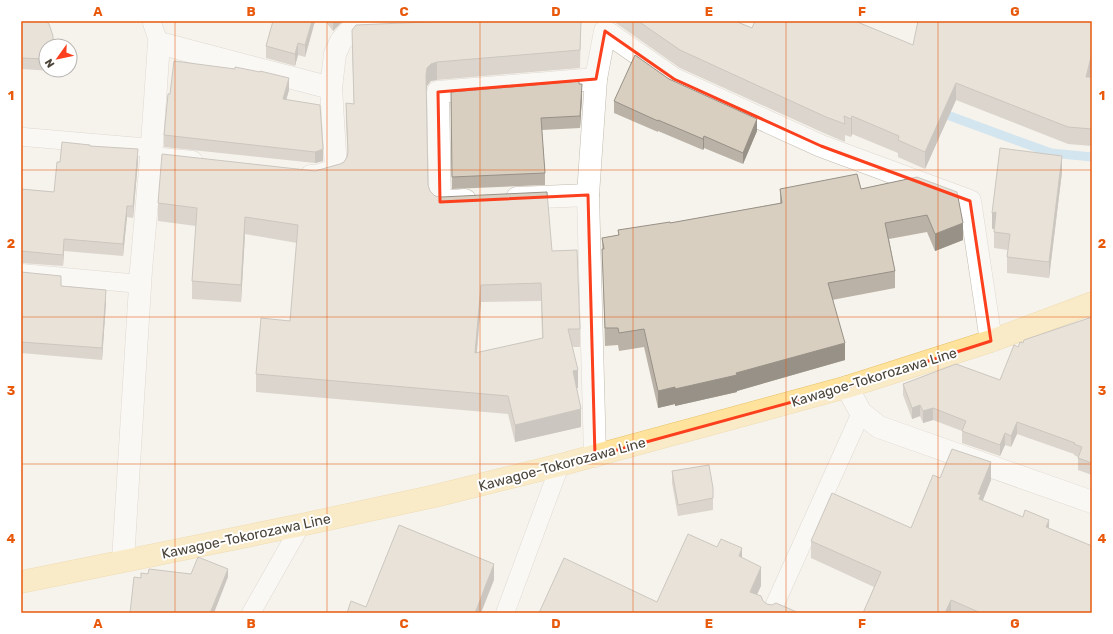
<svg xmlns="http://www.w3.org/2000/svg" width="1113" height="634" viewBox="0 0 1113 634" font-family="Rubik,sans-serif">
  <rect width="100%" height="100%" fill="#f6f3ec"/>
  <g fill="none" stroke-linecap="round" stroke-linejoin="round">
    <polyline stroke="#a9d4f2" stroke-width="9" points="939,112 1051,153 1092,157"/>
    <g stroke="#c2bbae" stroke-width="19">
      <g id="service">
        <polyline points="152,21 152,23 159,43"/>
        <polyline points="24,137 152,148"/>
        <polyline points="21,273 140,284"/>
        <polyline points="251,613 301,525"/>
        <polyline points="505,613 560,465"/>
        <polyline points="771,613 861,413"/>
      </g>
    </g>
    <g stroke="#c2bbae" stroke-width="23">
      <g id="minor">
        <polyline points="331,88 335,54 341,41 353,28 418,25 425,21"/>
        <polyline points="151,158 192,162"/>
        <polyline points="517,198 588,195"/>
        <polyline points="465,200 440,202 438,92 596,79"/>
        <polyline points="847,387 861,413 879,427 1092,502"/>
        <polyline points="595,456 588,195 596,79 605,31 674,79 821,146 970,201 991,341"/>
        <polyline points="123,561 141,270 151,158 159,43 331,88 336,170 316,176 311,176"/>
      </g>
    </g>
    <g stroke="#e6c16a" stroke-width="23">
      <polyline id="primary" points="21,582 301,525 435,496 560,465 847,387 991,341 1092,303"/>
    </g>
    <use href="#service" stroke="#fff" stroke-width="18"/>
    <use href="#minor" stroke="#fff" stroke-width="22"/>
    <use href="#primary" stroke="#ffe39c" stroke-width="22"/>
  </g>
  <g fill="#bab2a6" fill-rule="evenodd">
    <polygon points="21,21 53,46 46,46 46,70 52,70 52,71 21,69"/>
    <polygon points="273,21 315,21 305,57 298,55 295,66 266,58 266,46"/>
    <polygon points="325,21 343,21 333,31"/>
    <path d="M 581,21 L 580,68 L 437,80 L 431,81 L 427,86 L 426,91 L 428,185 L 430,191 L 435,196 L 552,251 L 580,329 L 580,347 L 572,347 L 578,388 L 577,388 L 581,427 L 515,442 L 508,414 L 256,392 L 256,374 L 290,321 L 297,243 L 245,234 L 241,302 L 192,299 L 192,281 L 196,226 L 158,221 L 158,203 L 315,171 L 340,164 L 344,162 L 348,156 L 346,121 L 346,103 L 354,104 L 352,48 L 352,30 ZM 541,301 L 542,338 L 477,353 L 481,302 Z"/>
    <polygon points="613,21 735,21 752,28 913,45 1092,77 1092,146 1068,144 956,100 925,169 898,157 898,153 852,134 851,137 845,135 845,142 826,134 680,68"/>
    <polygon points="669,79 757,131 743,164 704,148 703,150 658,131 658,132 614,113 614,101"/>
    <polygon points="579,84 582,96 580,128 542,130 545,173 545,185 452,189 451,92"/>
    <polygon points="289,90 286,100 323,161 315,163 164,147 164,135"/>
    <polygon points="90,146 138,161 133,218 127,217 123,256 64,251 63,266 21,263 21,189 54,192 60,162"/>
    <polygon points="1062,172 1049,278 1007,273 1007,257 1008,250 994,248 994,229 992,229"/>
    <polygon points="917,177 963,240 935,251 927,232 889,239 895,271 895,288 832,300 845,360 737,391 737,392 675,406 675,404 658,408 644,347 619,351 618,345 605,346 602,238 618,235 618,230 670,223 780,203 780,189 861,189"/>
    <polygon points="21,272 106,302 102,360 21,353"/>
    <polygon points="1092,317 1092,475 1078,470 1078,457 1074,455 1074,454 1017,434 1011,447 1005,445 1000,456 962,443 962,431 933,420 923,423 920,416 912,419 903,395 903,384 1000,380 1018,347 1023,343"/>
    <polygon points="672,471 713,488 713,510 678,516 672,483"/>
    <polygon points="940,478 991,480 982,501 1049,529 1092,613 863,613 874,587 811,558 811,541 911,528"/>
  </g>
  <g fill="#979187">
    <polygon points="312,21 315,21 305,57 305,45"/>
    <polygon points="333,21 343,21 333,31"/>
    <polygon points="298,43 298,55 295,66 295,54"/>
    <polygon points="1092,53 1092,70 1086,95 1086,77"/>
    <polygon points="437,62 437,80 431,81 427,86 426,92 426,75 427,68 431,64"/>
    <polygon points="289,78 289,90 283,111 283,99"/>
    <polygon points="956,83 956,100 925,169 925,152"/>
    <polygon points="582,84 582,96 580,128 580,116"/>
    <polygon points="852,116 852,134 851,137 851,119"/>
    <polygon points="757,119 757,131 743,164 743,153"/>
    <polygon points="704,136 704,148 703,150 703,139"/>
    <polygon points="138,149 138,161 133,218 133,206"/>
    <polygon points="323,149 323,161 315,163 315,152"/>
    <polygon points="1062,156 1062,172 1049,278 1049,262"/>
    <polygon points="127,206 127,217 123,256 123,244"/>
    <polygon points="996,212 996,228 992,229 992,213"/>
    <polygon points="245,217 245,234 241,302 241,285"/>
    <polygon points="963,223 963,240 935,251 935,234"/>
    <polygon points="64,239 64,251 63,266 63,255"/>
    <rect x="21" y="251" width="1" height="12"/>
    <polygon points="481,285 481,302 475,371 475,353"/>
    <polygon points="106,290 106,302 102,360 102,348"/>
    <polygon points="845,343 845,360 737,391 737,392 675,406 675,389 736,373"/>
    <polygon points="578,370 578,388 573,389 573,371"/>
    <polygon points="675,387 675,404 658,408 658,391"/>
    <polygon points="920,405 920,416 912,419 912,408"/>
    <polygon points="933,408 933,420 923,423 923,411"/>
    <polygon points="581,409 581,427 515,442 515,425"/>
    <polygon points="1017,422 1017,434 1011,447 1011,436"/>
    <polygon points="1005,433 1005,445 1000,456 1000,445"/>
    <polygon points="991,462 991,480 981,505 978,494"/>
    <polygon points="1049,520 1049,537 1046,527"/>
    <polygon points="742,548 742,567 739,556"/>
    <polygon points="494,564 494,580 481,613 475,613"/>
    <polygon points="761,567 761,586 750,610 750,592"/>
    <polygon points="228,569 228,577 214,613 210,613"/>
    <polygon points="951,600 951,613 945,613"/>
  </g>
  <g fill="#d8cfc1" stroke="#979187" fill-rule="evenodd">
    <polygon points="21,21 46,21 49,24 53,36 53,46 46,46 46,59 21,58"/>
    <polygon points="273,21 312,21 305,45 298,43 295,54 266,46"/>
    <path d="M 449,21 L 581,21 L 580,50 L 437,62 L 431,64 L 427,68 L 426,75 L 428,185 L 430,191 L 435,196 L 441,197 L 547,192 L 552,251 L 577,250 L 580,329 L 568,329 L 578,370 L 573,371 L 581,409 L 515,425 L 508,396 L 256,374 L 261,318 L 290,321 L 298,225 L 245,217 L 241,285 L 192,281 L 197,208 L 158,203 L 162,154 L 315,171 L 340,164 L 344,162 L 347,157 L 348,152 L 346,103 L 354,104 L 352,30 L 356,25 ZM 541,283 L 543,338 L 475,353 L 481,285 Z"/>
    <polygon points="638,21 735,21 752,28 755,21 855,21 913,45 918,21 1092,21 1092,53 1086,77 1092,77 1092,129 1068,127 956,83 925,152 898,140 899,136 852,116 851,119 844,116 845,124 826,117 680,50"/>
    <polygon points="635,55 669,79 757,119 743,153 704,136 703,139 658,120 658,121 614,101"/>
    <polygon points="174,61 235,69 235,67 260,72 260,71 289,78 283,99 320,105 323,149 315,152 164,135 168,94 170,94"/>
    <polygon points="579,81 579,84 582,84 580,116 541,118 545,173 452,177 451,92"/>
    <polygon points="62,142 90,145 90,146 138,149 133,206 127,206 123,244 64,239 63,255 21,251 21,189 54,192 57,162 60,162"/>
    <polygon points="1000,148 1062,156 1049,262 1007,257 1010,234 994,232 996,212 992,213"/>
    <polygon points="857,174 861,189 917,177 957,192 963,223 935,234 927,215 885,223 895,271 828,283 845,343 736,373 737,375 675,389 675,387 658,391 644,329 619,333 618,328 605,328 602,249 604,249 602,238 619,235 618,230 670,222 670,223 782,203 780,189"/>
    <polygon points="21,272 61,276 61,286 106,290 102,348 21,342"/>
    <polygon points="1092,317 1092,463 1078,458 1082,447 1074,444 1075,443 1017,422 1011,436 1005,433 1000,445 962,431 966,421 933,408 923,411 920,405 912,408 903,384 956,364 1000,380 1014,345 1018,347 1020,342 1023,343 1024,340"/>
    <polygon points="952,449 991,462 978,494 981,495 979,499 1023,517 1025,510 1049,520 1046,527 1092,546 1092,613 981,613 951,600 945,613 863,613 881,572 811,541 832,493 911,528 933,475 940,478"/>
    <polygon points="709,465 713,488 713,498 678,505 672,471"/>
    <polygon points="399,525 494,564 475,613 347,613 351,601 366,607"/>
    <polygon points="688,534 717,547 721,539 742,548 739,556 761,567 750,592 761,596 763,601 767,604 772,605 776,603 799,613 539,613 564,558 657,602"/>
    <polygon points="198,557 228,569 210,613 130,613 134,577 141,578 141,573 148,574 149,569 191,574"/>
  </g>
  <path d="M0 0H1113V634H0ZM 605,31 L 674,79 L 821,146 L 970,201 L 991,341 L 847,387 L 595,456 L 588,195 L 440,202 L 438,92 L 596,79 Z" fill="#f6f3ec" fill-opacity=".55" fill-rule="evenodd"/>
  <path fill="none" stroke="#fc3f1d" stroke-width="3" stroke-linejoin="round" d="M 605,31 L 674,79 L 821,146 L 970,201 L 991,341 L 847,387 L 595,456 L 588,195 L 440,202 L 438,92 L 596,79 Z"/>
  <path fill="none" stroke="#e8590c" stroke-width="1" stroke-opacity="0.55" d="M 175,21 L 175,613M 327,21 L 327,613M 480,21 L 480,613M 633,21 L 633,613M 786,21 L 786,613M 938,21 L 938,613M 21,170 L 1092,170M 21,317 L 1092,317M 21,464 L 1092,464"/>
  <g text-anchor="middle" stroke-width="4" stroke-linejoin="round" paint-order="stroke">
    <g font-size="14" fill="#4b4439" stroke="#fff">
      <text transform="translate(874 377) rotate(-17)" y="5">Kawagoe-Tokorozawa Line</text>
      <text transform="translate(562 464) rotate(-15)" y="5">Kawagoe-Tokorozawa Line</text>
      <text transform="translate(246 536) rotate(-12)" y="5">Kawagoe-Tokorozawa Line</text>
    </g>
  </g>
  <rect width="1113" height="634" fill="none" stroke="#ffffff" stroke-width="44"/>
  <g transform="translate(58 58) rotate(237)"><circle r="19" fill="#ffffff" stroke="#b7b4b0"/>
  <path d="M0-3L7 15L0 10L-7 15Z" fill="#fc3f1d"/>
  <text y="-6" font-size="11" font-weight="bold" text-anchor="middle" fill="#4b4439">N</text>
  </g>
  <rect x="22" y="22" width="1069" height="590" fill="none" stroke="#e8590c" stroke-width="1.5"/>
  <g font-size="13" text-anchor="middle" font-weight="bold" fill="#e8590c">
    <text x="98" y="16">A</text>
    <text x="251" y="16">B</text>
    <text x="404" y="16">C</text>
    <text x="556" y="16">D</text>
    <text x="709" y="16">E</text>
    <text x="862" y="16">F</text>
    <text x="1015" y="16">G</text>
    <text x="11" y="100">1</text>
    <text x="1102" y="100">1</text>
    <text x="11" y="248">2</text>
    <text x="1102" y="248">2</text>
    <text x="11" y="395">3</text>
    <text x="1102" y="395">3</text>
    <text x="11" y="543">4</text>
    <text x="1102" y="543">4</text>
    <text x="98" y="628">A</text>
    <text x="251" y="628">B</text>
    <text x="404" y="628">C</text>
    <text x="556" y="628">D</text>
    <text x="709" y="628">E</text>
    <text x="862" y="628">F</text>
    <text x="1015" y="628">G</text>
  </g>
</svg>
